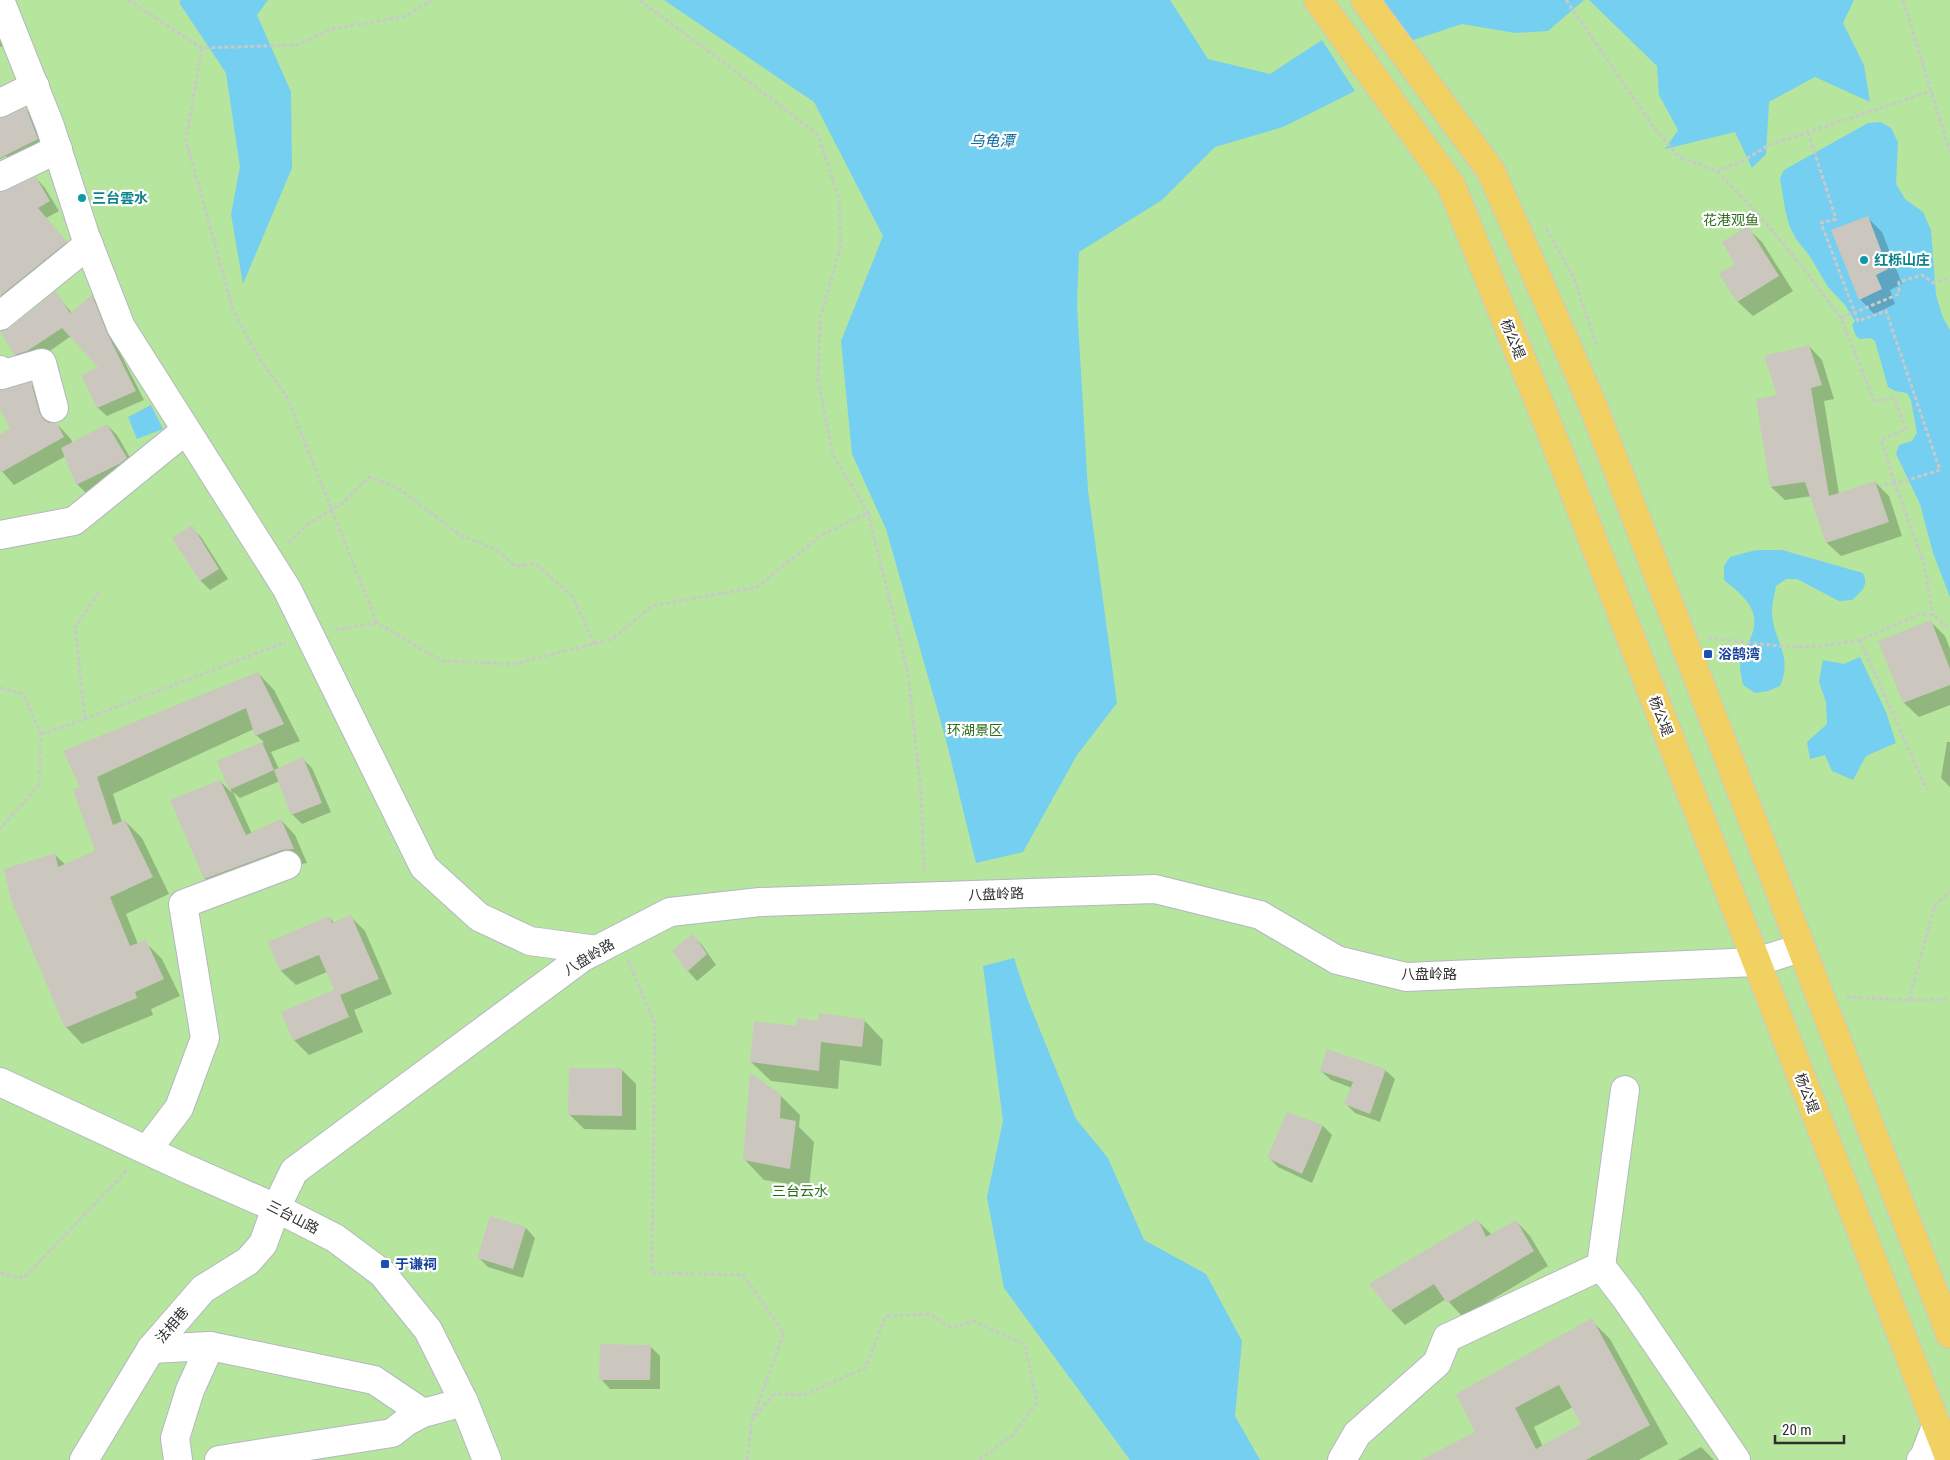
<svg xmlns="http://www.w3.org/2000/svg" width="1950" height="1460" viewBox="0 0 1950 1460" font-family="'Roboto Condensed','Noto Sans SC',sans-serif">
  <rect width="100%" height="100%" fill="#efe9e1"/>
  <rect fill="#b6e59e" x="0" y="0" width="1950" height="1460"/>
  <g fill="#75cff0">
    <polygon points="180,0 268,0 257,15 291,92 292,168 243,284 231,214 240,167 226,73 180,4"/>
    <polygon points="664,0 1170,0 1208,59 1270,74 1322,40 1355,91 1283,127 1215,147 1162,200 1079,252 1077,305 1088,490 1117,703 1077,755 1023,852 976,863 946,740 886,529 852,454 841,341 883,236 814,102"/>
    <polygon points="1377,0 1584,0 1548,31 1515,33 1462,24 1404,43"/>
    <polygon points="1589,0 1854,0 1843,23 1864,65 1870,102 1815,77 1769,102 1766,154 1752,168 1735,132 1665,149 1678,130 1659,95 1657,66"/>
    <polygon points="1881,122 1891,128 1898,142 1896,184 1905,199 1923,212 1931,230 1936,295 1943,318 1950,330 1950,597 1933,553 1920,504 1896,454 1899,445 1912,441 1917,433 1911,400 1907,393 1895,391 1888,387 1875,341 1871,338 1860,339 1856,336 1852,325 1855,321 1845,305 1828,287 1809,255 1796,239 1789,225 1785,209 1780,178 1784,170 1816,152 1868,123"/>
    <polygon points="151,405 163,429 137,439 128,417"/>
    <path d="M 1756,550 L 1782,550 L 1863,573 C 1869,586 1862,591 1852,600 L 1839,601 L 1797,579 L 1786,579 L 1776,586 C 1775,594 1772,602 1772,610 C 1772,641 1794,654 1780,686 L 1768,691 L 1755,693 L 1743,685 C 1741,675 1738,664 1742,654 C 1744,648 1749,643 1751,637 C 1763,610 1742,595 1724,580 L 1724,566 L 1730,557 Z"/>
    <polygon points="1860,657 1886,712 1896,743 1866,756 1853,780 1832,771 1825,755 1810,759 1807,742 1827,724 1826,702 1819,682 1823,660 1844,664"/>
    <polygon points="1014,958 1027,998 1076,1119 1108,1158 1144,1240 1206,1274 1242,1341 1235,1416 1260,1460 1130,1460 1004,1288 987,1197 1003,1121 983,966"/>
  </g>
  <g fill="#0003" fill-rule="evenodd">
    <polygon points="0,27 6,44 0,47"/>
    <polygon points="26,109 36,120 48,150 16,165 6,156 0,159 0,119"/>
    <polygon points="36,178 45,188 59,211 46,218 75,252 10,305 0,294 0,194"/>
    <polygon points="1868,218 1882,232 1902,284 1890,290 1895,304 1874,314 1860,299"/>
    <polygon points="1747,228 1762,242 1793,291 1753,316 1738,302 1721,274 1737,264"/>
    <polygon points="55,293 72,313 92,297 100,306 115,343 144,400 107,416 98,408 100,367 71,336 37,360 24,363 15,354 10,329"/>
    <polygon points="1809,346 1822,360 1834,399 1824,401 1839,494 1875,482 1889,496 1902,536 1841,556 1827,543 1812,496 1785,500 1771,487 1779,396"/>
    <polygon points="31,384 44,397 51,424 57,424 70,438 73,443 107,425 117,435 136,468 87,494 77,484 66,456 14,485 0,469 0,437 12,429 0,407 0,390"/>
    <polygon points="191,527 201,537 228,579 210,590 200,580"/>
    <polygon points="1930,621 1945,636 1950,649 1950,705 1919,717 1904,703"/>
    <polygon points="258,673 274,690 300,741 271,752 279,769 303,759 312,768 331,812 302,824 292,814 280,781 240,798 233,792 252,834 281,820 295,835 307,863 297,865 220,893 205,879 172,800 220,781 232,793 219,761 264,742 256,735 254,729 113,794 122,822 125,821 142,838 169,894 126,914 138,944 145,942 162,959 180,996 151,1009 153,1015 82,1044 66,1027 17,910 14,908 6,870 55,855 66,865 96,852 82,788 65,752"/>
    <polygon points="1947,742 1950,742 1950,787 1941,778"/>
    <polygon points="329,917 335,924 351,917 365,931 392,994 354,1010 363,1032 309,1055 294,1040 336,990 327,972 296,985 281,971 269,943"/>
    <polygon points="693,936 702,945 716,965 697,981 688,971 674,951"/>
    <polygon points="864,1020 883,1040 881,1066 840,1060 838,1089 771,1081 751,1062 797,1027 820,1022"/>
    <polygon points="622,1070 636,1084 636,1130 584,1129 569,1114"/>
    <polygon points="1385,1070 1395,1079 1380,1122 1355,1113 1346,1104 1352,1088 1331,1080 1321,1071"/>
    <polygon points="780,1095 800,1115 799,1127 814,1142 809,1187 764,1180 745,1160"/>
    <polygon points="1288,1113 1323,1126 1332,1135 1312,1183 1278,1167 1268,1157"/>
    <polygon points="1477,1220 1492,1235 1516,1221 1530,1236 1548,1266 1463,1317 1446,1299 1405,1325 1391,1310"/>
    <polygon points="526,1228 535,1238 523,1278 488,1267 478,1257"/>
    <path d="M 1591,1320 L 1610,1339 L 1668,1444 L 1639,1460 L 1424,1460 L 1476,1432 ZM 1573,1407 L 1583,1425 L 1543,1447 L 1534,1427 Z"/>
    <polygon points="650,1346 660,1356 660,1389 610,1389 601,1379"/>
    <polygon points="1701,1447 1714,1460 1678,1460"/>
  </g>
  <g fill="#cbc7bf" fill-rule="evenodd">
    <polygon points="26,108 38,139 0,158 0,118"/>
    <polygon points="36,177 50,201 38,208 67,242 0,296 0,193"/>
    <polygon points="1868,216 1888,269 1876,275 1882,289 1859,300 1831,230"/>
    <polygon points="1748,226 1779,276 1737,302 1719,274 1735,264 1722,242"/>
    <polygon points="56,291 70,313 92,295 107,333 136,391 97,408 81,375 98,367 62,328 27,351 14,355 0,331 10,328"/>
    <polygon points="1809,345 1822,385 1811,388 1829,496 1875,481 1889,522 1826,543 1805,482 1770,487 1756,399 1777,395 1764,356"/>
    <polygon points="31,382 39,412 43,419 49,423 57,423 64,437 0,473 0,435 10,428 0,410 0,390"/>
    <polygon points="107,424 127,458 119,464 76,485 61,448"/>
    <polygon points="192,525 219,569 200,581 172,538"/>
    <polygon points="1931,620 1950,669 1950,685 1903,703 1878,641"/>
    <polygon points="258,672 284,724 255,736 246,708 97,777 113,825 125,820 153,877 110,897 130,946 146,940 164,979 135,992 137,998 65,1028 11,900 4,869 55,853 58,867 95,851 73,790 80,787 63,751"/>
    <polygon points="262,742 274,770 229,790 217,761"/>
    <polygon points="303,757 322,803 291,815 274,770"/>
    <polygon points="220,780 246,835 281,819 294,849 282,850 204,879 170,800"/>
    <polygon points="351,915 379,979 340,995 349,1017 293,1041 281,1012 334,990 319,955 280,971 268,942 329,916 332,923"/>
    <polygon points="693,934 707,954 687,972 672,950"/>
    <polygon points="819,1013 865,1019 862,1047 821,1042 819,1071 750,1062 754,1021 796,1026 797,1018 818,1021"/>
    <polygon points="1327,1049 1386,1069 1370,1114 1344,1104 1353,1082 1320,1071"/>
    <polygon points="569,1068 622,1068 622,1116 568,1115"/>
    <polygon points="750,1073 781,1094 780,1118 796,1121 790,1169 743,1160"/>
    <polygon points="1287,1112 1323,1125 1302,1174 1267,1158"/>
    <polygon points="490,1216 526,1227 513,1269 477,1258"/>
    <polygon points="1478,1219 1486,1237 1516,1220 1534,1251 1447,1303 1434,1284 1390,1311 1369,1284"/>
    <path d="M 1592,1318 L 1650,1425 L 1586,1460 L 1421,1460 L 1475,1432 L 1456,1394 ZM 1559,1385 L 1581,1424 L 1536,1449 L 1515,1408 Z"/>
    <polygon points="600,1344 651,1345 650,1380 599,1380"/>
  </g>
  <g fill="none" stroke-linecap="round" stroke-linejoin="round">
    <g stroke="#b4b7c1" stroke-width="30">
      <g id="minor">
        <polyline points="0,0 50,126 85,235 121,327 287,589 424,867 479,917 530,941 597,950"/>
        <polyline points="0,103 35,86"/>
        <polyline points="0,177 58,149"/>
        <polyline points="0,316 89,244"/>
        <polyline points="0,370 1,375 42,363 54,408"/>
        <polyline points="0,535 74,521 186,430"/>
        <polyline points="0,1082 185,1168 276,1208 335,1238 382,1273 428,1330 464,1402 487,1460"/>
        <polyline points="147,1150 179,1108 205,1038 183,904 287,865"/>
        <polyline points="1601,1266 1625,1090"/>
        <polyline points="151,1349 210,1346 374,1380 423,1413 464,1402"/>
        <polyline points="84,1460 151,1349 203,1289 248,1261 263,1244 276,1208 294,1171 583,957 670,912 760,902 1155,889 1260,915 1337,960 1406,977 1756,962 1801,948"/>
        <polyline points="178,1460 175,1438 190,1390 210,1346"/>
        <polyline points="219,1460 392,1433 406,1422 423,1413"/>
        <polyline points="1342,1460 1357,1434 1437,1363 1447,1338 1601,1266 1627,1300 1736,1460"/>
        <polyline points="1921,1460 1924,1457 1936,1426"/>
      </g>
    </g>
    <g stroke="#c9c9c9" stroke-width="30">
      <g id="major">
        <polyline points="1318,0 1451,185 1549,427 1950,1460"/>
        <polyline points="1365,0 1491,171 1593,406 1950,1334"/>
      </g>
    </g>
    <g stroke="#c9c9c9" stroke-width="3" stroke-dasharray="4 2.5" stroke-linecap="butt">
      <polyline points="128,0 202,48 297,45 332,29 406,16 432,0"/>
      <polyline points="639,0 722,61 818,135 839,198 841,245 820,318 818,381 833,455 868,513 908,673 921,792 924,871"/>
      <polyline points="1566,0 1655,129 1679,157 1717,171 1743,161 1769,145 1931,91"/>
      <polyline points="1903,0 1950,152"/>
      <polyline points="202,48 186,140 233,310 260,360 286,395 377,623"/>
      <polyline points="1808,132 1836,219 1821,223 1858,321 1886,311 1940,470 1895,484 1924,563 1933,615"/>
      <polyline points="1717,171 1765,222 1804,269 1841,318 1874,401 1894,398 1906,429 1881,440 1895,484 1880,485"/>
      <polyline points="1546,228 1573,276 1596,344"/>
      <polyline points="1841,318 1899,294 1899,282 1922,275 1934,283 1950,277"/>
      <polyline points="288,543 308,524 342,504 369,477 397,487 460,535 498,551 515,566 536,564 572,596 594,643"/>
      <polyline points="335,630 377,623 442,661 514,664 612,639 652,606 757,587 823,534 868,513"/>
      <polyline points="1708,638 1789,647 1821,646 1860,640 1920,614 1933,615 1950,629"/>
      <polyline points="1860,640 1927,790"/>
      <polyline points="0,688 23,694 41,734 39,785 0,829"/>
      <polyline points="85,719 75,627 99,592"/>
      <polyline points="41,734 85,719 286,642"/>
      <polyline points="628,960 655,1024 652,1273 743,1275 784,1333 752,1420"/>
      <polyline points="1846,997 1909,1000 1950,999"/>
      <polyline points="1909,1000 1935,905 1950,892"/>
      <polyline points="0,1273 24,1278 129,1168"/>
      <polyline points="747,1460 752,1420 774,1394 804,1395 865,1368 886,1316 930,1314 952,1328 974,1321 1025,1345 1037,1402 1012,1436 979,1460"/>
    </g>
    <use href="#minor" stroke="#fff" stroke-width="28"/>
    <use href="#major" stroke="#f2d163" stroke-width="28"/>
  </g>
  <g fill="#0f9aa8" stroke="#fff" stroke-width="2">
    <circle cx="82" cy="198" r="5"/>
    <circle cx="1864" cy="260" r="5"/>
  </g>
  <g fill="#1a4fb4" stroke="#fff" stroke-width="2">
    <rect x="1703" y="649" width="10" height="10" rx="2.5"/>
    <rect x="380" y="1259" width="10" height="10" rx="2.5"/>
  </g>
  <g text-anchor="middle" stroke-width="4.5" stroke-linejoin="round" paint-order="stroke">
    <g font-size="14" font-weight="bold" fill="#0d838f" stroke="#fff" text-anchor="start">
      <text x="92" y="203">三台雲水</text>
      <text x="1874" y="265">红栎山庄</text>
    </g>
    <g font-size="14" fill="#2c6e1b" stroke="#fff">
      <text x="1731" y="225">花港观鱼</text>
      <text x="975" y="735">环湖景区</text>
      <text x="800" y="1196">三台云水</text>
    </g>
    <g font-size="14" fill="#2e2e2e" stroke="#fff">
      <text transform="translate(1513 339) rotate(68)" y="5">杨公堤</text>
      <text transform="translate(1661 716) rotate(69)" y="5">杨公堤</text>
      <text transform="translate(996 894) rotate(-2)" y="5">八盘岭路</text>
      <text transform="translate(589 957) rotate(-31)" y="5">八盘岭路</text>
      <text x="1429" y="979">八盘岭路</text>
      <text transform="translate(1807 1093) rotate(69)" y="5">杨公堤</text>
      <text transform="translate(293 1217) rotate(27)" y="5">三台山路</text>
      <text transform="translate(172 1325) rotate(-50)" y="5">法相巷</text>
    </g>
    <g font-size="14" font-weight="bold" fill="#164399" stroke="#fff" text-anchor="start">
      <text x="1718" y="659">浴鹄湾</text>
      <text x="395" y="1269">于谦祠</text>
    </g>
    <g font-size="15" font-style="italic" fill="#0d6fa3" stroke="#fff">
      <text x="992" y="146">乌龟潭</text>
    </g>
  </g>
  <path d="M1775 1435v8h69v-8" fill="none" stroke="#2e2e2e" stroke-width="2.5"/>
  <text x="1782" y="1435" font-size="15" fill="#2e2e2e" stroke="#ffffff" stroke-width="4" paint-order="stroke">20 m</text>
</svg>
